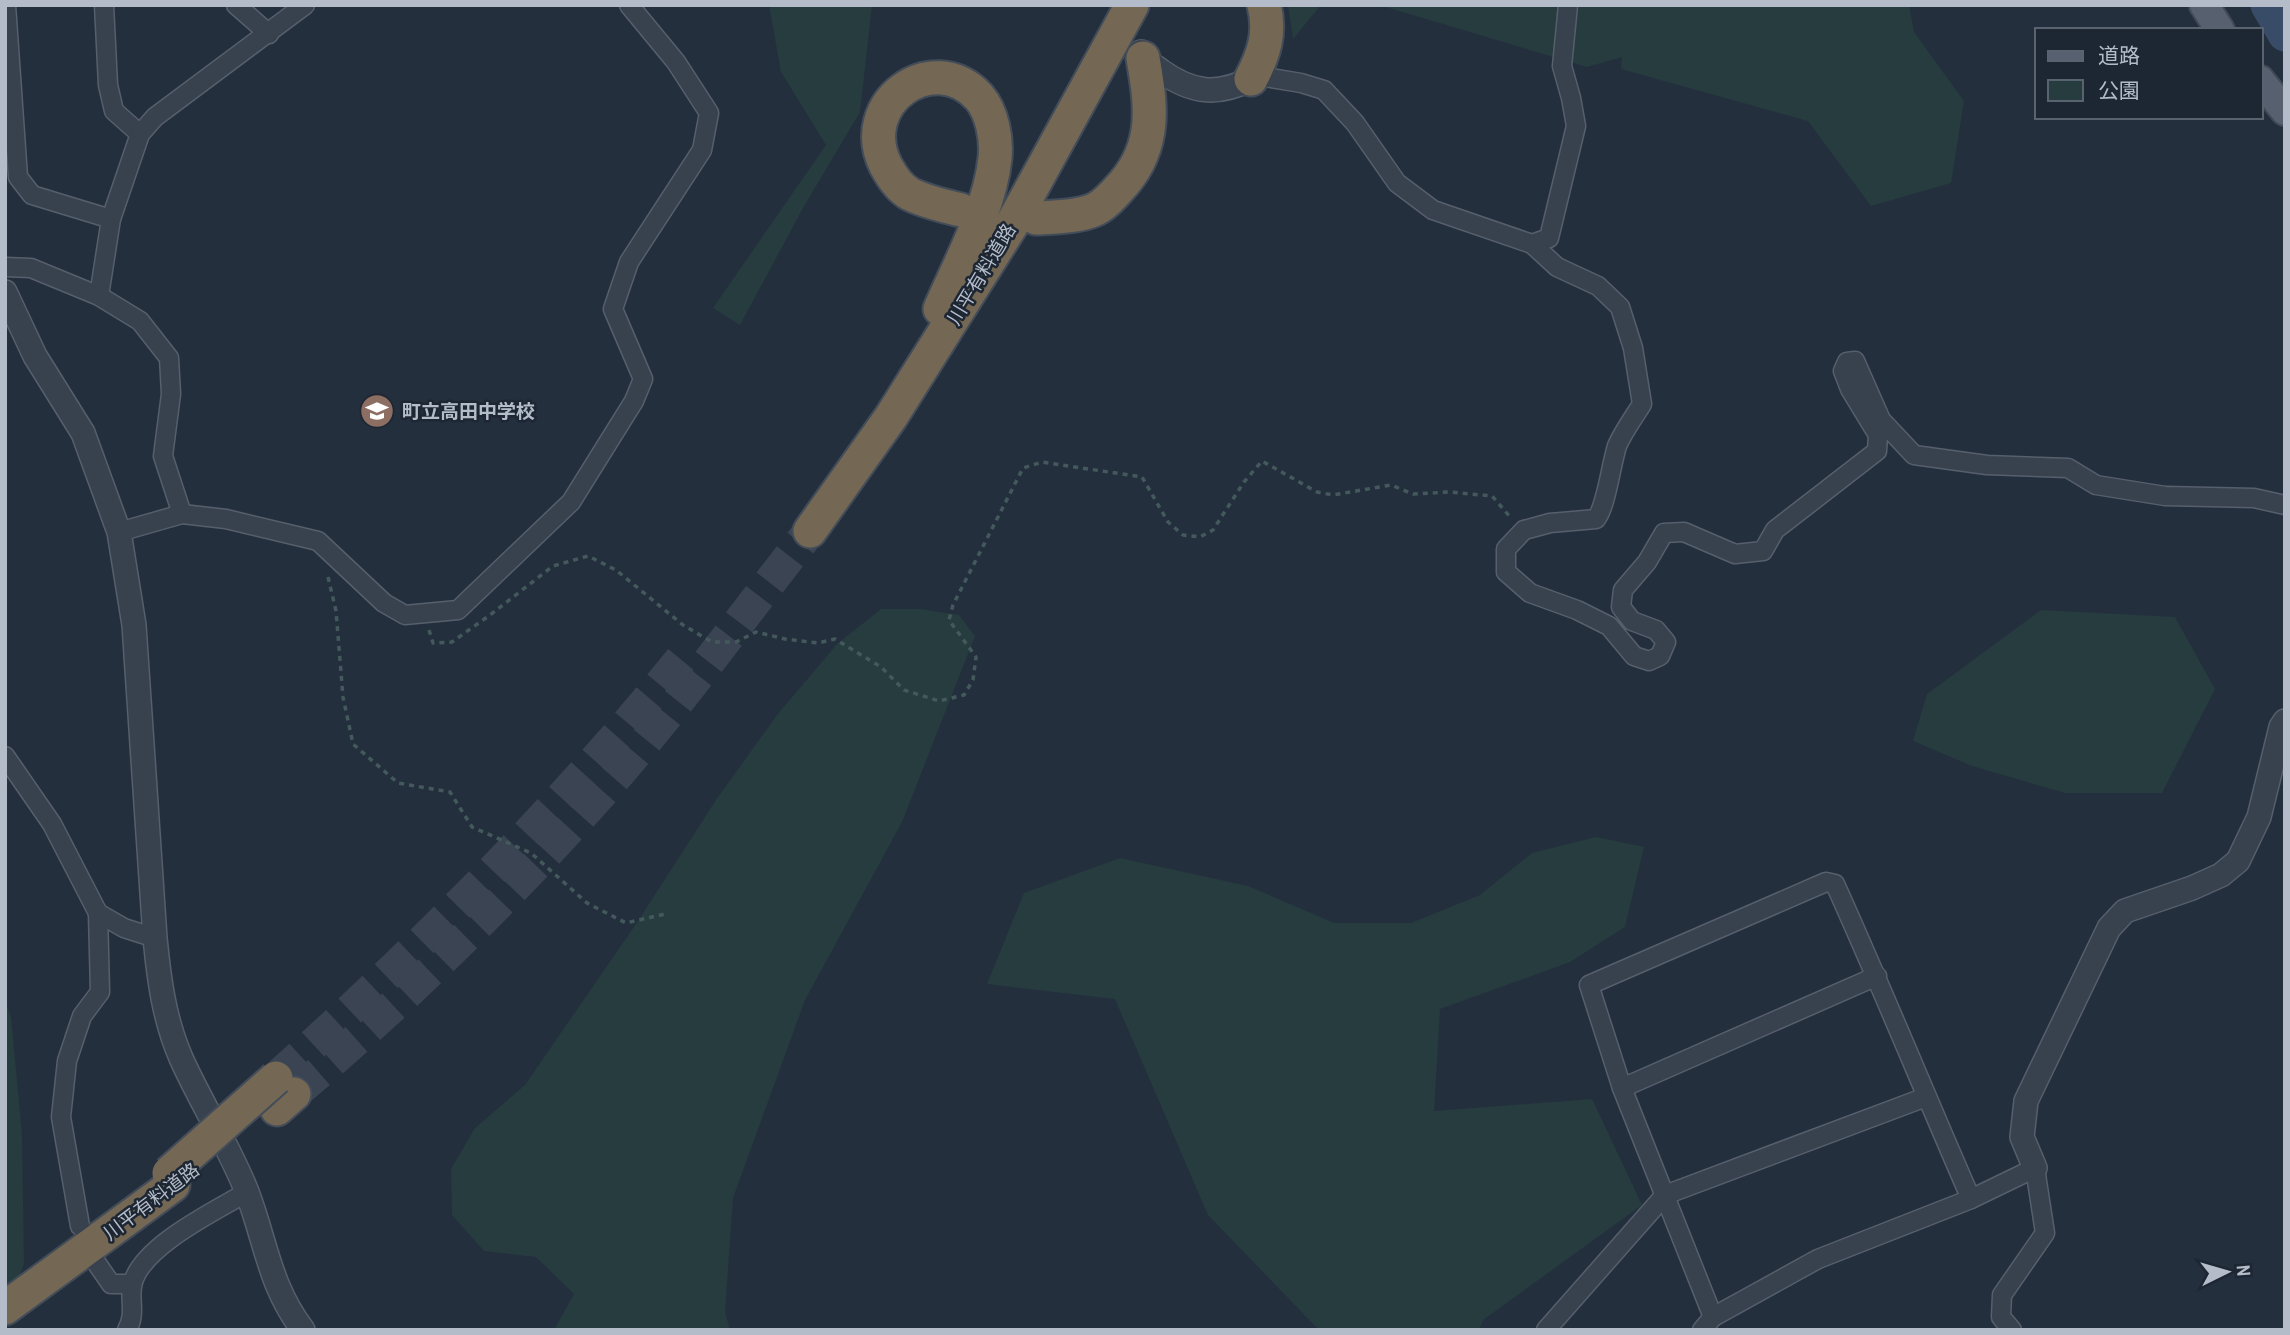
<svg xmlns="http://www.w3.org/2000/svg" width="2290" height="1335" viewBox="0 0 2290 1335" font-family="'Archivo Narrow','Noto Sans JP',sans-serif">
  <rect width="100%" height="100%" fill="#242f3e"/>
  <g fill="#263c3f">
    <polygon points="769,5 872,5 860,112 803,208 740,325 713,308 826,145 781,72"/>
    <polygon points="1288,5 1321,5 1293,39"/>
    <polygon points="1379,5 1909,5 1914,32 1964,101 1951,183 1871,206 1808,121 1621,69 1622,57 1587,67"/>
    <polygon points="881,609 920,609 959,615 975,636 902,822 805,1000 733,1198 725,1312 730,1330 554,1330 574,1294 536,1257 484,1251 452,1215 451,1169 475,1128 525,1085 638,921 716,800 777,715 837,644"/>
    <polygon points="2041,610 2175,617 2215,689 2162,793 2065,793 1972,766 1913,741 1927,694"/>
    <polygon points="1596,837 1644,847 1625,927 1570,962 1440,1009 1434,1111 1592,1099 1642,1205 1483,1320 1479,1330 1319,1330 1208,1215 1115,999 987,984 1024,893 1120,858 1248,886 1334,923 1411,923 1480,895 1532,853"/>
    <polygon points="5,1000 11,1017 22,1135 24,1264 5,1315"/>
  </g>
  <g fill="none" stroke-linecap="round" stroke-linejoin="round">
    <polyline stroke="#394c67" stroke-width="35" points="2268,5 2285,34"/>
    <g stroke="#3a4453" stroke-width="33" stroke-dasharray="33 17" stroke-linecap="butt">
      <path d="M 276,1078 C 424,945 566,803 691,647"/>
      <path d="M 294,1094 C 410,995 519,888 619,773 C 686,695 746,611 810,531"/>
    </g>
    <g stroke="#565f6c" stroke-width="21">
      <g id="minor">
        <polyline points="6,5 18,177 32,195 111,219"/>
        <polyline points="104,5 108,85 114,111 140,134"/>
        <polyline points="236,5 269,34"/>
        <polyline points="1251,79 1265,77 1301,83 1324,90 1355,123 1397,183 1433,210 1532,244 1549,238 1576,126 1571,98 1562,66 1568,5"/>
        <path d="M 1532,244 L 1557,267 L 1598,286 L 1620,307 L 1633,348 L 1642,404 C 1634,417 1623,432 1617,446 C 1611,465 1606,507 1596,519 L 1550,523 L 1524,530 L 1506,549 L 1506,572 L 1530,593 L 1577,610 L 1609,626 L 1634,656 L 1649,661 L 1660,656 L 1666,642 L 1656,630 L 1632,621 L 1621,607 L 1623,590 L 1647,562 L 1664,533 L 1684,532 L 1735,554 L 1763,551 L 1775,530 L 1877,451 L 1878,435 L 1850,389 L 1843,371 L 1847,362 L 1855,361 L 1881,420 L 1914,455 L 1987,465 L 2068,468 L 2096,485 L 2165,496 L 2254,498 L 2285,505"/>
        <polyline points="5,267 31,268 99,296 140,321 169,358 171,394 163,456 182,514"/>
        <polyline points="99,296 111,219 140,134 155,117 305,5"/>
        <polyline points="119,532 182,514 226,519 318,541 384,603 405,615 458,610 571,502 634,401 643,379 613,309 629,262 702,150 709,113 676,62 629,5"/>
        <polyline points="5,756 52,824 98,913 124,928 155,938"/>
        <polyline points="1622,1088 1877,976"/>
        <polyline points="80,1226 61,1117 67,1061 82,1016 100,992 98,913"/>
        <polyline points="91,1255 111,1284 132,1284"/>
        <path d="M 1713,1317 L 1622,1088 L 1589,985 L 1826,882 L 1835,884 C 1882,988 1925,1094 1971,1199"/>
        <path d="M 127,1330 C 137,1312 128,1299 133,1282 C 144,1245 215,1211 247,1192"/>
        <polyline points="1546,1330 1665,1195 1926,1097"/>
        <polyline points="1702,1330 1713,1317 1818,1259 1971,1199 2035,1168 2045,1233 2002,1295 2001,1317 2012,1330"/>
      </g>
    </g>
    <g stroke="#565f6c" stroke-width="26">
      <g id="tertiary">
        <path d="M 1141,52 C 1144,61 1153,65 1161,71 C 1192,93 1217,96 1251,79"/>
        <path d="M 5,292 L 35,356 L 83,433 L 119,532 L 134,625 L 155,938 C 159,979 164,1019 181,1058 C 201,1103 229,1146 247,1192 C 266,1242 269,1285 303,1330"/>
        <polyline points="2035,1168 2022,1137 2026,1101 2109,928 2125,911 2192,888 2221,875 2238,861 2259,817 2281,727 2285,721"/>
      </g>
    </g>
    <g stroke="#414a57" stroke-width="32">
      <g id="primary">
        <polyline points="2204,5 2220,30"/>
        <polyline points="2260,80 2285,111"/>
      </g>
    </g>
    <g stroke="#434c59" stroke-width="37">
      <g id="motorway">
        <path d="M 1251,79 C 1264,54 1271,33 1264,5"/>
        <path d="M 1036,218 C 1055,217 1079,217 1096,209 C 1107,203 1116,192 1124,183 C 1157,144 1151,104 1143,58"/>
        <path d="M 940,309 C 960,263 990,208 995,158 C 997,138 992,112 979,97 C 933,47 854,103 886,166 C 892,177 899,188 910,194 C 926,202 944,206 961,210"/>
        <polyline points="810,531 891,417 1011,226 1132,5"/>
        <polyline points="277,1109 294,1094"/>
        <polyline points="5,1308 173,1185"/>
      </g>
    </g>
    <g stroke="#44595c" stroke-width="3.5" stroke-dasharray="5 5" stroke-linecap="butt">
      <polyline points="328,577 336,611 343,697 353,744 398,783 450,792 472,827 531,853 587,903 626,923 665,914"/>
      <polyline points="429,630 433,643 452,642 490,615 553,566 588,556 616,570 683,625 712,642 736,642 756,632 785,639 818,643 835,639 881,667 904,690 939,701 964,695 973,680 976,657 949,620 953,605 1023,468 1042,462 1142,477 1168,522 1183,535 1200,537 1213,530 1244,482 1262,461 1317,492 1333,495 1391,485 1413,494 1449,492 1492,496 1512,519"/>
    </g>
    <use href="#minor" stroke="#38414e" stroke-width="18"/>
    <use href="#tertiary" stroke="#38414e" stroke-width="23"/>
    <use href="#primary" stroke="#56606e" stroke-width="28"/>
    <use href="#motorway" stroke="#746855" stroke-width="33"/>
    <g stroke="#434c59" stroke-width="37" stroke-linecap="butt">
      <polyline id="motorway-bridge" points="169,1173 276,1078"/>
    </g>
    <use href="#motorway-bridge" stroke="#746855" stroke-width="33"/>
  </g>
  <defs>
    <g id="school-disc" transform="scale(1.75)"><circle r="9.5" fill="#8d6e63" stroke="#1d2633"/><path d="M0-5L7-2L0 1L-7-2ZM-4 1L0 2.5L4 1V4Q0 6-4 4Z" fill="#fff"/></g>
  </defs>
  <g fill-rule="evenodd">
    <use href="#school-disc" x="377" y="411"/>
  </g>
  <g text-anchor="middle" stroke-width="5" stroke-linejoin="round" paint-order="stroke">
    <g font-size="19" fill="#b4bcc9" stroke="#1d2633">
      <text transform="translate(981 274) rotate(-59)" y="7">川平有料道路</text>
      <text transform="translate(151 1201) rotate(-37)" y="7">川平有料道路</text>
    </g>
    <g font-size="19" font-weight="bold" fill="#b4bcc9" stroke="#1d2633" text-anchor="start">
      <text x="402" y="418">町立高田中学校</text>
    </g>
  </g>
  <rect width="2290" height="1335" fill="none" stroke="#b4bcc9" stroke-width="14"/>
  <rect x="2035" y="28" width="228" height="91" fill="#1d2633" stroke="#59626f" stroke-width="2"/>
  <rect x="2048" y="51" width="35" height="10" fill="#56606e" stroke="#59626f" stroke-width="2"/>
  <text x="2098" y="63" font-size="21" fill="#b4bcc9">道路</text>
  <rect x="2048" y="80" width="35" height="21" fill="#263c3f" stroke="#59626f" stroke-width="2"/>
  <text x="2098" y="98" font-size="21" fill="#b4bcc9">公園</text>
  <g transform="translate(2227 1272) rotate(85)" stroke="#1d2633" stroke-width="5" paint-order="stroke">
  <path d="M0-5L12 26L0 18L-12 26Z" fill="#b4bcc9"/>
  <text y="-10" font-size="19" font-weight="bold" text-anchor="middle" fill="#b4bcc9">N</text>
  </g>
</svg>
